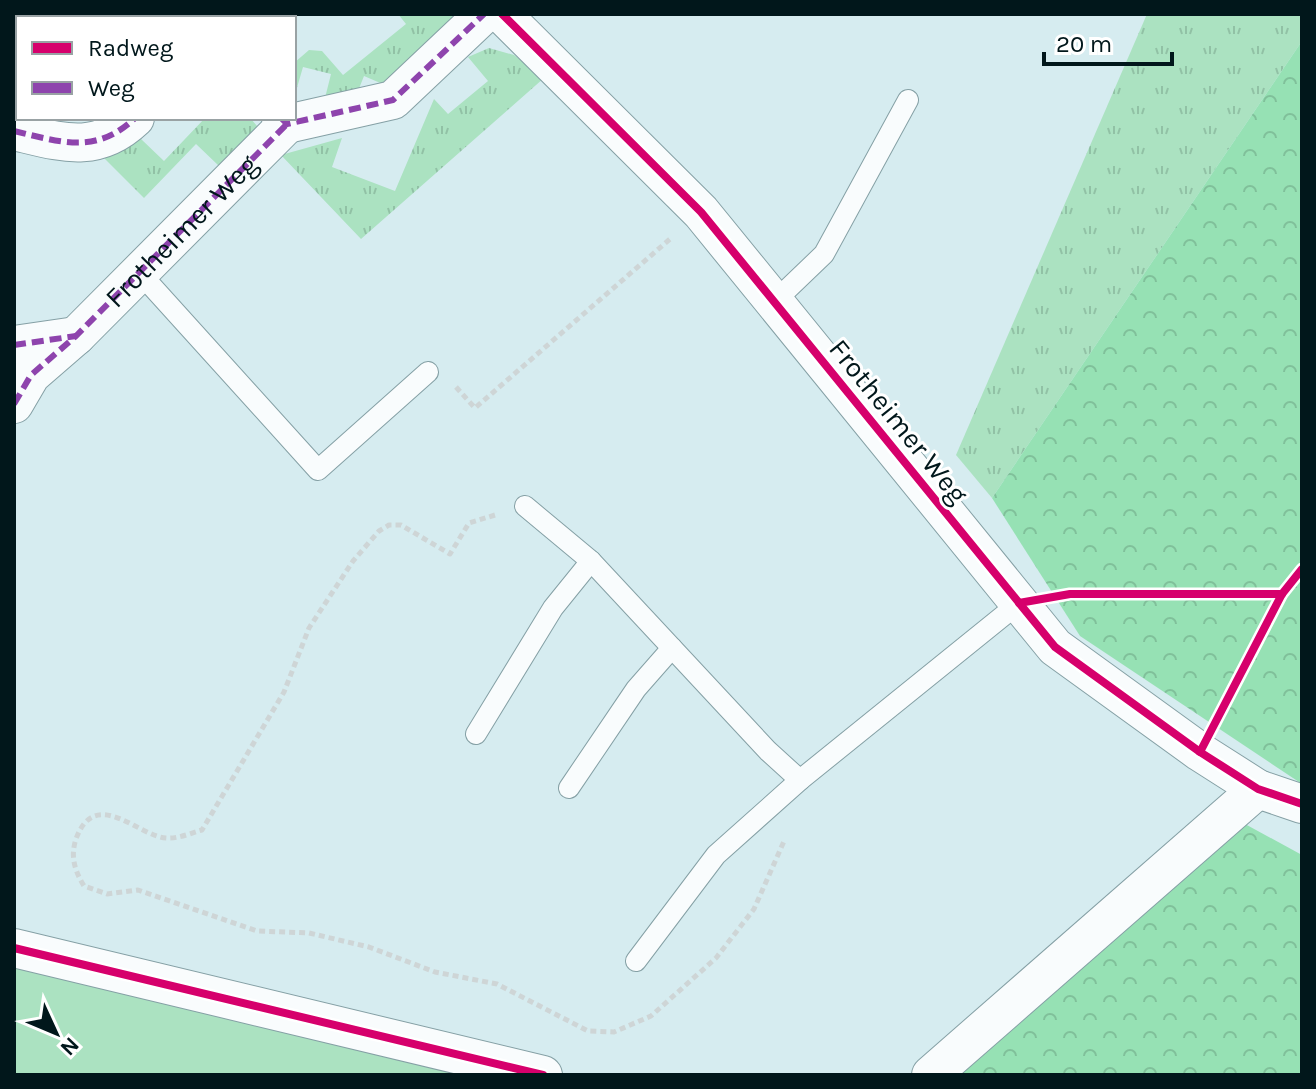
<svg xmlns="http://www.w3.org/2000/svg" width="1316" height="1089" viewBox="0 0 1316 1089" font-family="Karla,sans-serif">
  <defs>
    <pattern id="grass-tufts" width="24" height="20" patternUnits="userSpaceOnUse" patternTransform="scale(2)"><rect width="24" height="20" fill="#abe2c1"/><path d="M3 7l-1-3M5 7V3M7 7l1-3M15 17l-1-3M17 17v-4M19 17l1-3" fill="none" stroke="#91c1a5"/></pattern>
    <pattern id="forest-crowns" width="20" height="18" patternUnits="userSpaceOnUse" patternTransform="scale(2)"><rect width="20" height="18" fill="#96e1b4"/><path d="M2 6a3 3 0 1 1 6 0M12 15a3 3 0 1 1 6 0" fill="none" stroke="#80c09a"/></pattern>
  </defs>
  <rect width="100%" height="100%" fill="#d6ecf0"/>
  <g fill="url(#grass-tufts)">
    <polygon points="398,14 454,14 441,35 385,85 364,76 356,96 323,106 331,74 303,67 294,98 294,63 309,50 322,51 343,75 406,24"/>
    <polygon points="1147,14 1302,14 1302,41 992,498 956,455"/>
    <polygon points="489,48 514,55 544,78 361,239 281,155 342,138 332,167 395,191 434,99 448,114 488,81 468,57"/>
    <polygon points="205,118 250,118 257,126 257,135 219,166 196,144 144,198 102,156 141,139 164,161"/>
  </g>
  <g fill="url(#forest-crowns)">
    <polygon points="1302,41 1302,784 1080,636 992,498"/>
    <polygon points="1245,824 1302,855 1302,1075 953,1075"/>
  </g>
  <polygon fill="#abe2c1" points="14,963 488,1075 14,1075"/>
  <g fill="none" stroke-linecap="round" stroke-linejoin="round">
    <g stroke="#85a0a5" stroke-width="22">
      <g id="lane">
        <polyline points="139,272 318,470 428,372"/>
        <polyline points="774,302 824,254 908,100"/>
        <polyline points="525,506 591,561 768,751 800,780"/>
        <polyline points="476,734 553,608 591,561"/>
        <polyline points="569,788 636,689 672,648"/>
        <polyline points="636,961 716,855 800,780 1019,603"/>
      </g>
    </g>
    <g stroke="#85a0a5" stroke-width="40">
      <g id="street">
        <polyline points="185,14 188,18"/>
        <polyline points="502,14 701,212 1055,647 1200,752 1258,789 1302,804"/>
        <polyline points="281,118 287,124 393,100 484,14"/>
        <path d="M 14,131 C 61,142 96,155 135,118"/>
        <polyline points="14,345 76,336"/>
        <polyline points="14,404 31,375 76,336 287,124"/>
        <polyline points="14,948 543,1075"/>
        <polyline points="931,1075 1258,789"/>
      </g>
    </g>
    <g stroke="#ced5d6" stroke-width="5" stroke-dasharray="6 4" stroke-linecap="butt">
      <polyline points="456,387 475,408 670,239"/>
      <path d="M 495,515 L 469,523 L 450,554 L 401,525 L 389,525 L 379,531 L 353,561 L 309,628 L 284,692 L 202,830 C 191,833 178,839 166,838 C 138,836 95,786 76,839 C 70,857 75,871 84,886 L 107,894 L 138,890 L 257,931 L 309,933 L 369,947 L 435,972 L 497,984 L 588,1031 L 614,1032 L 651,1016 L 716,958 L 754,909 L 785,839"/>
    </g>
    <use href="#lane" stroke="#f9fcfd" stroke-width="20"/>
    <use href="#street" stroke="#f9fcfd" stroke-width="38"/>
    <g stroke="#8e44ad" stroke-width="6" stroke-dasharray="12 6" stroke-linecap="butt">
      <polyline points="185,14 188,18"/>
      <polyline points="281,118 287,124 393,100 484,14"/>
      <path d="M 14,131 C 61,142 96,155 135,118"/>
      <polyline points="14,345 76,336"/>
      <path id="s1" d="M 14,404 L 31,375 L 76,336 L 287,124"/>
    </g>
    <g stroke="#fff" stroke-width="13">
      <g id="cycleway">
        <polyline points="502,14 701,212 1055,647 1200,752 1258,789 1302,804"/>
        <polyline points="1019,603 1070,594 1282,594"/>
        <polyline points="1200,752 1282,594 1302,569"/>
        <polyline points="14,948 543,1075"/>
      </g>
    </g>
    <use href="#cycleway" stroke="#d6006c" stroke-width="8"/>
  </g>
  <g text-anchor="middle" stroke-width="6" stroke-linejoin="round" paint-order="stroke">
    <g font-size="28" fill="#01171b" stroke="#fff">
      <text dy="10" stroke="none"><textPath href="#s1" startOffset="242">Frotheimer Weg</textPath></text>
      <text transform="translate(899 421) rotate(51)" y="10">Frotheimer Weg</text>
    </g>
  </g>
  <rect width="1316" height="1089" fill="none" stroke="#01171b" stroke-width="32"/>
  <rect x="16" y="16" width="280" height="104" fill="#ffffff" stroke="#99a2a4" stroke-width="2"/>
  <rect x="32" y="42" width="40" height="12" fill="#d6006c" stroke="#99a2a4" stroke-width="2"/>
  <text x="88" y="56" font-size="24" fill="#01171b">Radweg</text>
  <rect x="32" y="82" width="40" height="12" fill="#8e44ad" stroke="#99a2a4" stroke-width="2"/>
  <text x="88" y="96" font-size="24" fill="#01171b">Weg</text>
  <g transform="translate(56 1033) rotate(134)" stroke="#ffffff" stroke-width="6" paint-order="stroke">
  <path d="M0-6L14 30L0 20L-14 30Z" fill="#01171b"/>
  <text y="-12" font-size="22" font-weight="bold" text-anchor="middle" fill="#01171b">N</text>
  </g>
  <path d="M1044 52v12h128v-12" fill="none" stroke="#01171b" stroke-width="4"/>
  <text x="1056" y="52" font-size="24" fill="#01171b" stroke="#ffffff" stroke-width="6" paint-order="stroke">20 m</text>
</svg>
